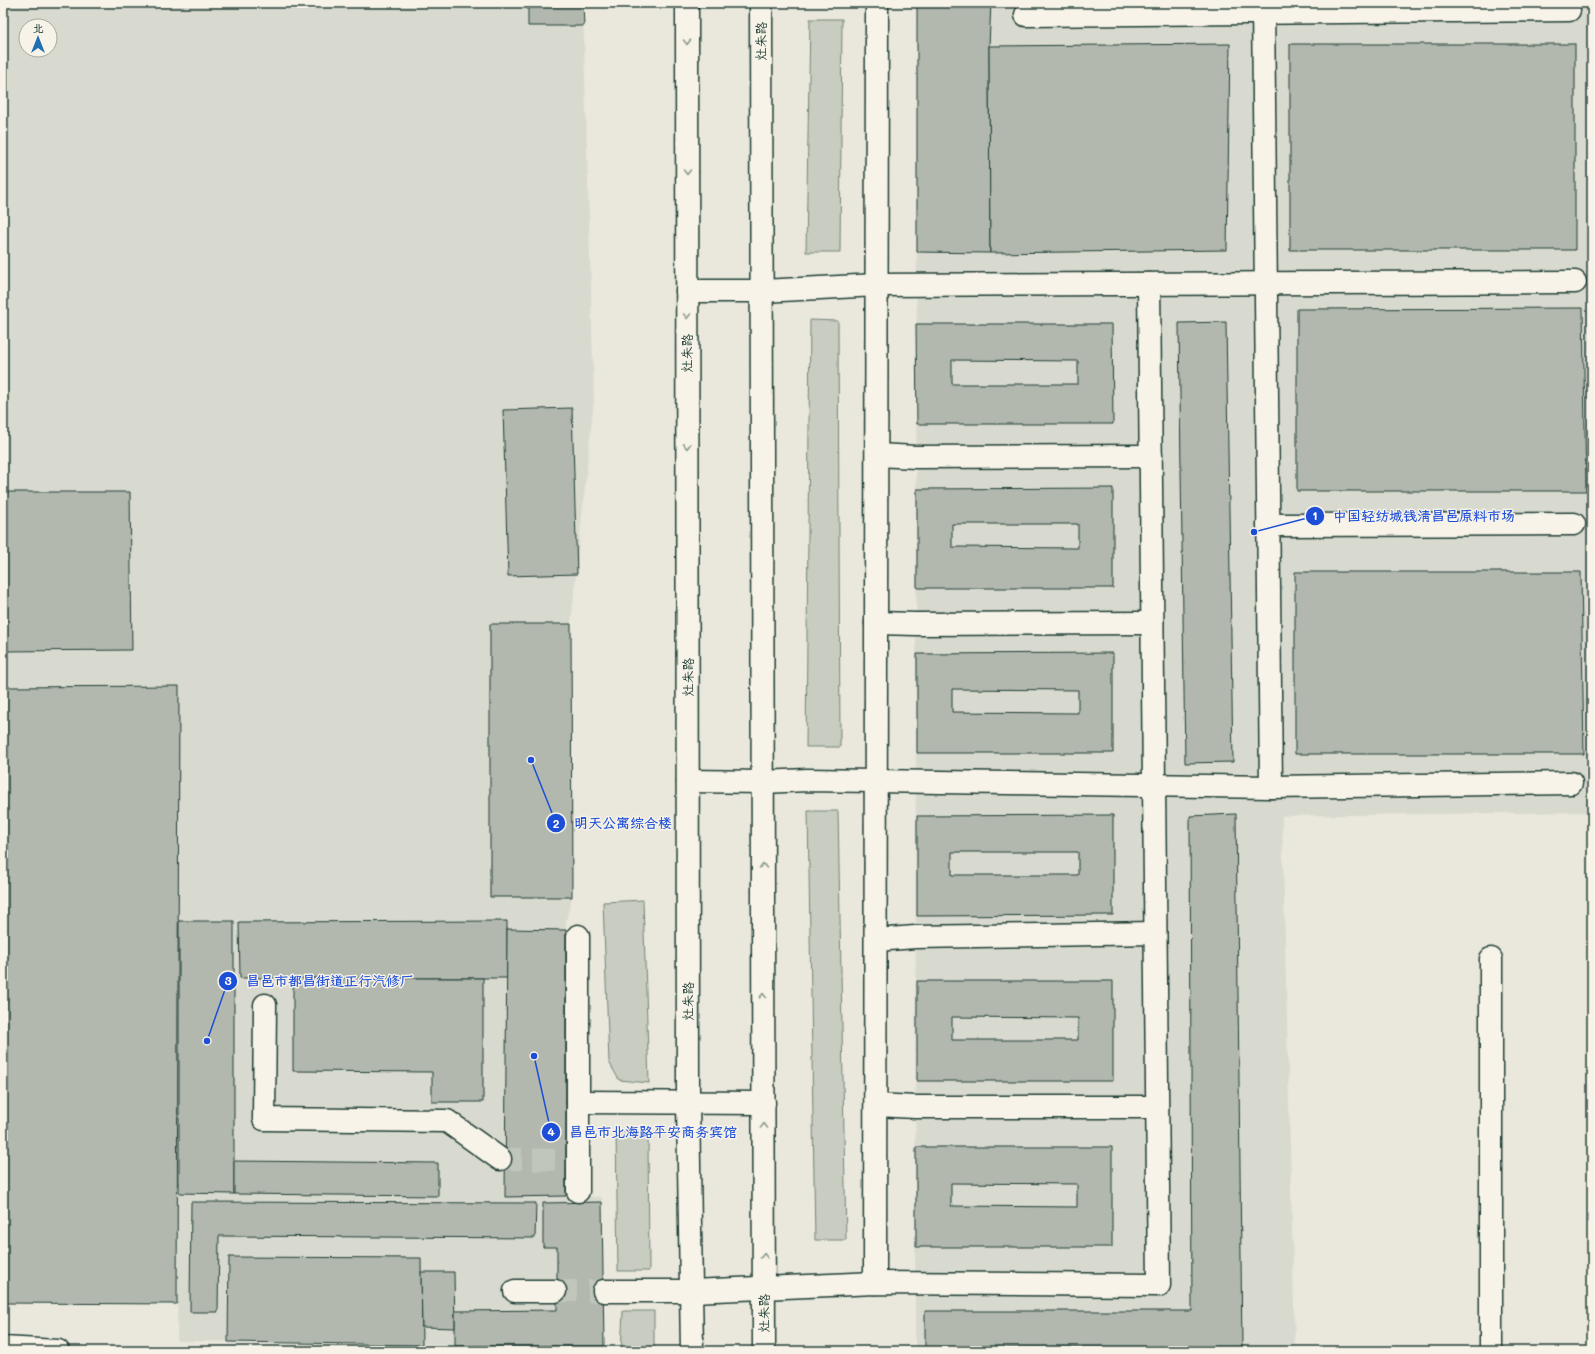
<svg xmlns="http://www.w3.org/2000/svg" width="1595" height="1354" viewBox="0 0 1595 1354" font-family="Mali,'LXGW WenKai TC',sans-serif">
  <rect width="100%" height="100%" fill="#eae8dd"/>
  <filter id="ink" filterUnits="userSpaceOnUse"><feTurbulence type="fractalNoise" baseFrequency=".025" numOctaves="2"/><feDisplacementMap in="SourceGraphic" scale="8" xChannelSelector="R" yChannelSelector="G"/><feConvolveMatrix kernelMatrix="1 2 1 2 8 2 1 2 1" color-interpolation-filters="sRGB"/></filter>
  <g filter="url(#ink)">
    <g fill="#d9dacf" fill-rule="evenodd">
      <path d="M 3,3 L 583,3 L 594,399 L 571,624 L 572,897 L 566,921 L 566,1196 L 602,1197 L 604,1346 L 177,1341 L 178,1260 L 177,1304 L 3,1303 ZM 26,26 L 50,26 L 50,50 L 26,50 Z"/>
      <polygon points="917,3 1592,3 1592,812 1282,816 1295,1347 915,1349"/>
    </g>
    <g fill="#c8ccc1" stroke="#74847a">
      <polygon points="810,19 842,19 840,252 806,252"/>
      <polygon points="810,320 838,321 840,747 806,747"/>
      <polygon points="808,811 838,811 846,1240 815,1240"/>
      <polygon points="643,900 649,1083 619,1080 609,1062 603,902"/>
      <polygon points="616,1132 648,1134 649,1271 618,1271"/>
      <polygon points="623,1311 654,1311 654,1351 621,1351"/>
    </g>
    <g fill="#b2b8ae" stroke="#1f3d34" fill-rule="evenodd">
      <polygon points="528,3 583,3 584,26 528,26"/>
      <polygon points="917,3 991,3 989,46 990,253 917,252"/>
      <polygon points="1230,44 1227,250 990,253 989,46"/>
      <rect x="1290" y="44" width="285" height="206"/>
      <polygon points="1583,308 1586,491 1297,491 1297,309"/>
      <polygon points="1226,322 1233,762 1185,763 1179,323"/>
      <path d="M 916,324 L 1112,324 L 1113,424 L 917,424 ZM 952,360 L 1078,361 L 1078,384 L 952,384 Z"/>
      <polygon points="572,408 577,574 508,576 503,410"/>
      <path d="M 1113,488 L 1113,588 L 917,588 L 917,489 ZM 952,524 L 1078,524 L 1078,548 L 952,547 Z"/>
      <polygon points="3,492 130,492 132,650 3,651"/>
      <polygon points="1295,572 1581,572 1584,754 1295,754"/>
      <polygon points="490,624 571,624 572,897 490,897"/>
      <path d="M 1113,653 L 1113,753 L 917,753 L 917,654 ZM 952,689 L 1078,690 L 1078,713 L 952,712 Z"/>
      <polygon points="179,686 177,1304 3,1303 3,687"/>
      <polygon points="1236,814 1242,1347 925,1349 925,1311 1192,1311 1190,816"/>
      <path d="M 1113,815 L 1113,915 L 917,916 L 917,816 ZM 952,852 L 1078,852 L 1078,875 L 952,875 Z"/>
      <polygon points="179,921 234,921 234,1194 179,1193"/>
      <polygon points="507,921 507,978 240,978 239,922"/>
      <polygon points="507,929 566,930 566,1196 505,1197"/>
      <polygon points="293,978 483,978 483,1102 432,1102 432,1072 293,1071"/>
      <path d="M 917,981 L 1113,981 L 1113,1081 L 917,1081 ZM 952,1017 L 1078,1018 L 1078,1040 L 952,1040 Z"/>
      <path d="M 916,1147 L 1112,1147 L 1112,1247 L 916,1247 ZM 951,1183 L 1077,1184 L 1077,1207 L 951,1206 Z"/>
      <polygon points="234,1161 438,1163 438,1196 234,1194"/>
      <polygon points="191,1202 536,1203 535,1238 219,1236 218,1312 190,1312"/>
      <polygon points="602,1202 604,1346 455,1346 455,1311 557,1310 557,1247 543,1247 543,1203"/>
      <polygon points="229,1257 421,1258 422,1345 228,1342"/>
      <polygon points="421,1272 454,1272 455,1328 422,1327"/>
    </g>
    <g fill="none" stroke-linecap="round" stroke-linejoin="round">
      <g stroke="#c1c6bb" stroke-width="22" stroke-dasharray="22 11" stroke-linecap="butt">
        <polyline points="500,1159 578,1160"/>
        <polyline points="555,1291 604,1291"/>
      </g>
      <g stroke="#1f3d34" stroke-width="25">
        <g id="minor">
          <polyline points="1263,3 1271,787"/>
          <polyline points="1026,15 1569,10"/>
          <polyline points="687,291 762,291 877,285 1575,282"/>
          <polyline points="877,455 916,457 1151,456"/>
          <polyline points="1268,525 1574,524"/>
          <polyline points="876,623 916,624 1152,623"/>
          <polyline points="688,781 763,782 807,780 1271,787 1571,783"/>
          <polyline points="578,936 578,1191"/>
          <polyline points="876,940 915,937 1155,933"/>
          <polyline points="1491,959 1491,1351"/>
          <polyline points="265,1005 264,1119 447,1121 500,1159"/>
          <polyline points="578,1102 764,1103"/>
          <polyline points="876,1105 915,1107 1157,1107"/>
          <polyline points="875,1283 877,3"/>
          <polyline points="515,1291 555,1291"/>
          <polyline points="604,1291 692,1291 875,1283 1159,1285 1149,284"/>
          <polyline points="3,1348 58,1351"/>
        </g>
      </g>
      <g stroke="#1f3d34" stroke-width="25">
        <g id="major">
          <polyline points="687,3 688,1103 692,1351"/>
          <polyline points="761,3 764,1351"/>
        </g>
      </g>
      <use href="#minor" stroke="#f7f3e8" stroke-width="22"/>
      <use href="#major" stroke="#f7f3e8" stroke-width="22"/>
    </g>
    <defs><path id="oneway-chevron" d="M-2-3.5L2.5 0L-2 3.5" fill="none" stroke-width="1.6" stroke-linecap="round" stroke-linejoin="round"/></defs>
    <g stroke="#8b988e">
      <use href="#oneway-chevron" transform="translate(687 42) rotate(90)"/>
      <use href="#oneway-chevron" transform="translate(687 172) rotate(90)"/>
      <use href="#oneway-chevron" transform="translate(687 316) rotate(90)"/>
      <use href="#oneway-chevron" transform="translate(687 446) rotate(90)"/>
      <use href="#oneway-chevron" transform="translate(763 866) rotate(-90)"/>
      <use href="#oneway-chevron" transform="translate(763 996) rotate(-90)"/>
      <use href="#oneway-chevron" transform="translate(764 1126) rotate(-90)"/>
      <use href="#oneway-chevron" transform="translate(764 1256) rotate(-90)"/>
    </g>
  </g>
  <g text-anchor="middle" stroke-width="3" stroke-linejoin="round" paint-order="stroke">
    <g font-size="13" fill="#1f3d34" stroke="#f7f3e8">
      <text transform="translate(761 41) rotate(-90)" y="5">灶朱路</text>
      <text transform="translate(687 353) rotate(-90)" y="5">灶朱路</text>
      <text transform="translate(688 677) rotate(-90)" y="5">灶朱路</text>
      <text transform="translate(688 1001) rotate(-90)" y="5">灶朱路</text>
      <text transform="translate(764 1313) rotate(-90)" y="5">灶朱路</text>
    </g>
  </g>
  <path fill="none" stroke="#1d4ed8" stroke-width="1.5" d="M1254 532L1315 516M531 760L556 823M207 1041L228 981M534 1056L551 1132"/>
  <g fill="#1d4ed8" stroke="#f7f3e8" stroke-width="1.5">
    <circle cx="1254" cy="532" r="4"/>
    <circle cx="531" cy="760" r="4"/>
    <circle cx="207" cy="1041" r="4"/>
    <circle cx="534" cy="1056" r="4"/>
    <circle cx="1315" cy="516" r="10"/>
    <circle cx="556" cy="823" r="10"/>
    <circle cx="228" cy="981" r="10"/>
    <circle cx="551" cy="1132" r="10"/>
  </g>
  <g font-size="12" text-anchor="middle" font-weight="bold" fill="#fff">
    <text x="1315" y="520">1</text>
    <text x="556" y="828">2</text>
    <text x="228" y="985">3</text>
    <text x="551" y="1136">4</text>
  </g>
  <g font-size="14" text-anchor="middle" font-weight="bold" fill="#1d4ed8" stroke="#f7f3e8" stroke-width="3" stroke-linejoin="round" paint-order="stroke">
    <text x="1424" y="521">中国轻纺城钱清昌邑原料市场</text>
    <text x="623" y="828">明天公寓综合楼</text>
    <text x="330" y="986">昌邑市都昌街道正行汽修厂</text>
    <text x="653" y="1137">昌邑市北海路平安商务宾馆</text>
  </g>
  <rect width="1595" height="1354" fill="none" stroke="#f7f3e8" stroke-width="16"/>
  <rect x="8" y="8" width="1579" height="1338" fill="none" stroke="#1f3d34" stroke-width="1.5" filter="url(#ink)"/>
  <g transform="translate(38 38)"><circle r="19" fill="#f7f3e8" stroke="#a1aaa0"/>
  <path d="M0-3L7 15L0 10L-7 15Z" fill="#1f6fb2"/>
  <text y="-6" font-size="11" font-weight="bold" text-anchor="middle" fill="#1f3d34">北</text>
  </g>
</svg>
